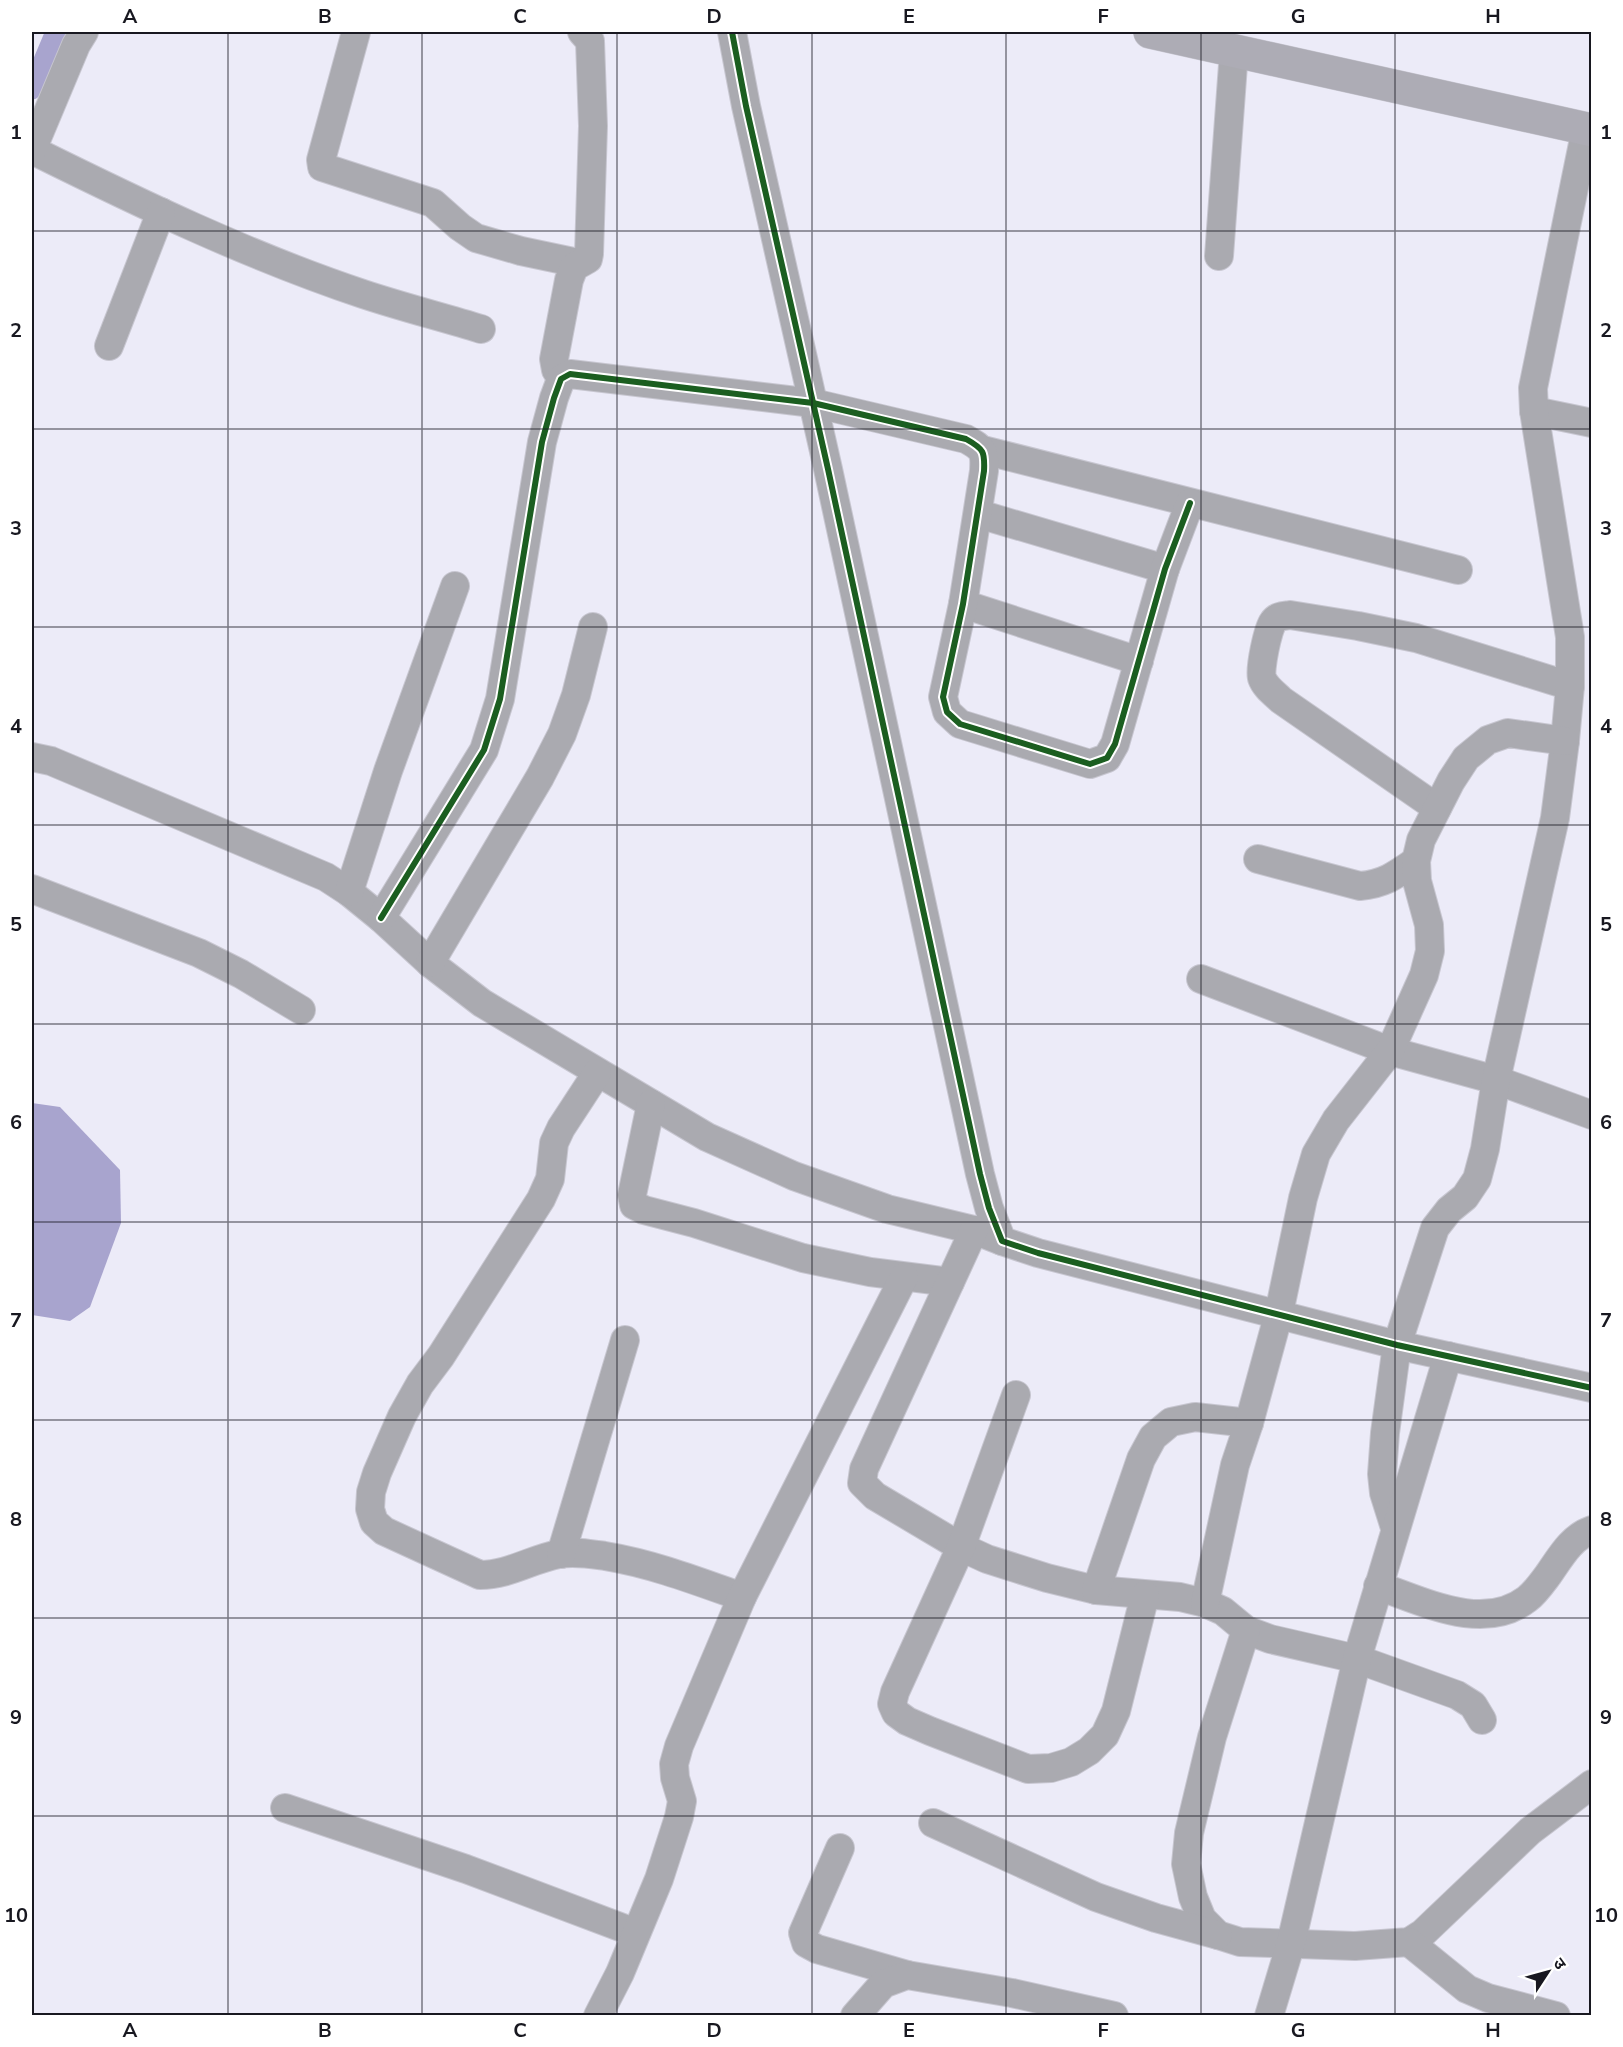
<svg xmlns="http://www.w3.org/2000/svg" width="1623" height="2047" viewBox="0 0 1623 2047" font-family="'Nunito Sans','Noto Sans Devanagari',sans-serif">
  <rect width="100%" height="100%" fill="#ecebf8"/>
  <polygon fill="#a8a4ce" points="32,1103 60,1107 120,1170 121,1223 90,1307 70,1321 32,1315"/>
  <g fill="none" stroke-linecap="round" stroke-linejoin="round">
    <polyline stroke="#a8a4ce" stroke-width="21" points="32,89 56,32"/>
    <g stroke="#c7c6d0" stroke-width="30">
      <g id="minor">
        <polyline points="356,32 321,160 322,167 433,203 460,227 476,238 521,251 578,263"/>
        <polyline points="732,32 746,106 828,469 980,1174 989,1208 1002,1241 1038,1253 1397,1345 1592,1388"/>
        <path d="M 32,150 C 139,203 249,256 363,294 C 402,307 442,317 481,329"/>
        <polyline points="32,150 76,45 84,32"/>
        <polyline points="1219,256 1234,51"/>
        <polyline points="109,346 161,212"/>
        <polyline points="562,378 556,370 554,359 569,280 574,267 588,259 589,254 593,126 590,41 582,32"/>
        <polyline points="1534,411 1592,423"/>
        <polyline points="983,450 1458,570"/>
        <polyline points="979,514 1165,569"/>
        <polyline points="963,604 1139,661"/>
        <polyline points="32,757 51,761 326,877 349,892 381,918 430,963 482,1003 707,1137 794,1176 887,1209 974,1230 1002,1241"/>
        <path d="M 1437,808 L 1281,700 C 1275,694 1265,687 1262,678 C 1259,671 1268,628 1273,622 C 1277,616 1283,616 1290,615 L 1358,626 L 1416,638 L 1570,686"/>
        <path d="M 1258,859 L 1360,886 C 1384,884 1396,875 1416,861"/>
        <polyline points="32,889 199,953 241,974 301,1010"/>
        <polyline points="349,892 388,771 455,586"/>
        <path d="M 381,918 L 484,750 L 500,699 L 542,442 L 554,398 L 561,379 L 570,374 L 813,403 L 966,439 C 984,449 985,452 984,471 L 963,604 L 943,697 L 947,712 L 960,724 L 1090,764 L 1107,758 L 1115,744 L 1165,569 L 1190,503"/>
        <polyline points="430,963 540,777 562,734 576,695 593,627"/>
        <polyline points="1201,979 1390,1051 1496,1080 1592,1115"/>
        <path d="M 597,1073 L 561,1128 L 554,1143 L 550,1179 L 541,1199 L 441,1356 L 420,1384 L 402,1416 L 377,1473 L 371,1492 L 370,1509 L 374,1522 L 384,1531 L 480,1575 C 509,1575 532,1559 559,1554 C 574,1551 591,1554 605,1556 C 653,1564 697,1581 742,1597"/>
        <polyline points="651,1104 632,1195 634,1205 644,1210 694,1223 803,1258 870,1272 950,1282"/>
        <polyline points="974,1230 864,1469 862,1483 875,1496 961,1547 987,1559 1047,1578 1096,1590 1180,1597 1205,1603 1223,1611 1246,1630 1270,1639 1357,1659 1457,1695 1473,1705 1482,1720"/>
        <polyline points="1016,1395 961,1547 895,1692 892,1704 896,1713 907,1721 930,1731 1028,1769 1051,1768 1071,1762 1089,1751 1105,1735 1116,1711 1145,1595"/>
        <polyline points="1395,1528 1384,1493 1382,1474 1385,1433 1397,1345 1435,1228 1449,1210 1465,1197 1477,1179 1485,1149 1496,1080 1555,818 1565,741 1570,686 1570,637 1534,411 1533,388 1586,129"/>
        <polyline points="561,1554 625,1340"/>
        <path d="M 1378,1586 C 1423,1601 1483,1633 1527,1599 C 1535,1593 1542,1583 1548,1575 C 1560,1558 1571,1537 1592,1530"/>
        <polyline points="1096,1590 1141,1459 1153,1437 1171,1422 1195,1417 1249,1423"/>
        <polyline points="1205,1603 1235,1465 1249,1423 1279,1313 1303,1198 1316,1154 1336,1120 1390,1051 1424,975 1430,951 1429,925 1417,881 1416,861 1421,840 1451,781 1466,758 1488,740 1508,733 1565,741"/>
        <polyline points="1246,1630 1212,1737 1189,1833 1186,1864 1193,1897 1202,1919 1218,1935 1240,1942 1355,1946 1409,1942 1423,1933 1530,1831 1592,1784"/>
        <polyline points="285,1808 466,1869 636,1933"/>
        <polyline points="933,1823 1096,1897 1156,1918 1218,1935"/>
        <polyline points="840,1848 803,1933 806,1943 817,1949 907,1975"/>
        <polyline points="1409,1942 1467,1989 1488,1998 1556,2016"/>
        <polyline points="598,2016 620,1973 659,1879 679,1817 682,1801 675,1778 674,1764 679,1746 742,1597 904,1277"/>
        <polyline points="855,2016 883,1984 907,1975 1012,1993 1114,2016"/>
        <polyline points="1269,2016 1291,1943 1357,1659 1448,1356"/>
      </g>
    </g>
    <g stroke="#c7c6d0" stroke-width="34">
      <polyline id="major" points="1150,32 1592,130"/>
    </g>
    <use href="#minor" stroke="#aaaab0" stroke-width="28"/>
    <use href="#major" stroke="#adacb5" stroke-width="33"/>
    <g stroke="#fff" stroke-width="10">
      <g id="cycleway">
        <polyline points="732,32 746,106 828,469 980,1174 989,1208 1002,1241 1038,1253 1397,1345 1592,1388"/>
        <path d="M 381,918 L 484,750 L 500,699 L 542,442 L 554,398 L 561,379 L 570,374 L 813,403 L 966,439 C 984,449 985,452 984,471 L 963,604 L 943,697 L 947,712 L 960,724 L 1090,764 L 1107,758 L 1115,744 L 1165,569 L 1190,503"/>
      </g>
    </g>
    <use href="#cycleway" stroke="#1b5e20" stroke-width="6"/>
  </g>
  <path fill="none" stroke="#181820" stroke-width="1.5" stroke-opacity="0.55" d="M 228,32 L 228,2016M 422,32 L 422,2016M 617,32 L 617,2016M 812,32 L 812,2016M 1006,32 L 1006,2016M 1201,32 L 1201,2016M 1395,32 L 1395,2016M 32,231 L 1592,231M 32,429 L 1592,429M 32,627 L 1592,627M 32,825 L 1592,825M 32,1024 L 1592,1024M 32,1222 L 1592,1222M 32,1420 L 1592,1420M 32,1618 L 1592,1618M 32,1816 L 1592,1816"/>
  <rect width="1623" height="2047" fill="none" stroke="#ffffff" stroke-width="66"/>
  <g transform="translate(1548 1972) rotate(54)" stroke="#ffffff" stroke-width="4.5" paint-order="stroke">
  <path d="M0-4.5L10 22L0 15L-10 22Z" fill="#181820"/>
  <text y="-9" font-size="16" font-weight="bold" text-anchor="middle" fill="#181820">उ</text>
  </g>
  <rect x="33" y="33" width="1557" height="1981" fill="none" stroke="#181820" stroke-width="2"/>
  <g font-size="20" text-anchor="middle" font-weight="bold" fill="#181820">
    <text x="130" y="23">A</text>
    <text x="325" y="23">B</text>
    <text x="520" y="23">C</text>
    <text x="714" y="23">D</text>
    <text x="909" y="23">E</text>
    <text x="1103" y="23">F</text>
    <text x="1298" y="23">G</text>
    <text x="1493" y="23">H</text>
    <text x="16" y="139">1</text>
    <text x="1606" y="139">1</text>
    <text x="16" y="337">2</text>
    <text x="1606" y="337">2</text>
    <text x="16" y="535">3</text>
    <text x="1606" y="535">3</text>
    <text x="16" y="733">4</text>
    <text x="1606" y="733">4</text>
    <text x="16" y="931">5</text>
    <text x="1606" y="931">5</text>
    <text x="16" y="1129">6</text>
    <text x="1606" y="1129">6</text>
    <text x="16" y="1327">7</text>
    <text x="1606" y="1327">7</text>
    <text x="16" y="1526">8</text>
    <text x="1606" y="1526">8</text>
    <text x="16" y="1724">9</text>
    <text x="1606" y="1724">9</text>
    <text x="16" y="1922">10</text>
    <text x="1606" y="1922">10</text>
    <text x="130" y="2037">A</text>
    <text x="325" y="2037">B</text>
    <text x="520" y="2037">C</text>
    <text x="714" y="2037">D</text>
    <text x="909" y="2037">E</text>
    <text x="1103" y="2037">F</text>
    <text x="1298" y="2037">G</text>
    <text x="1493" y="2037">H</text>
  </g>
</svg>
